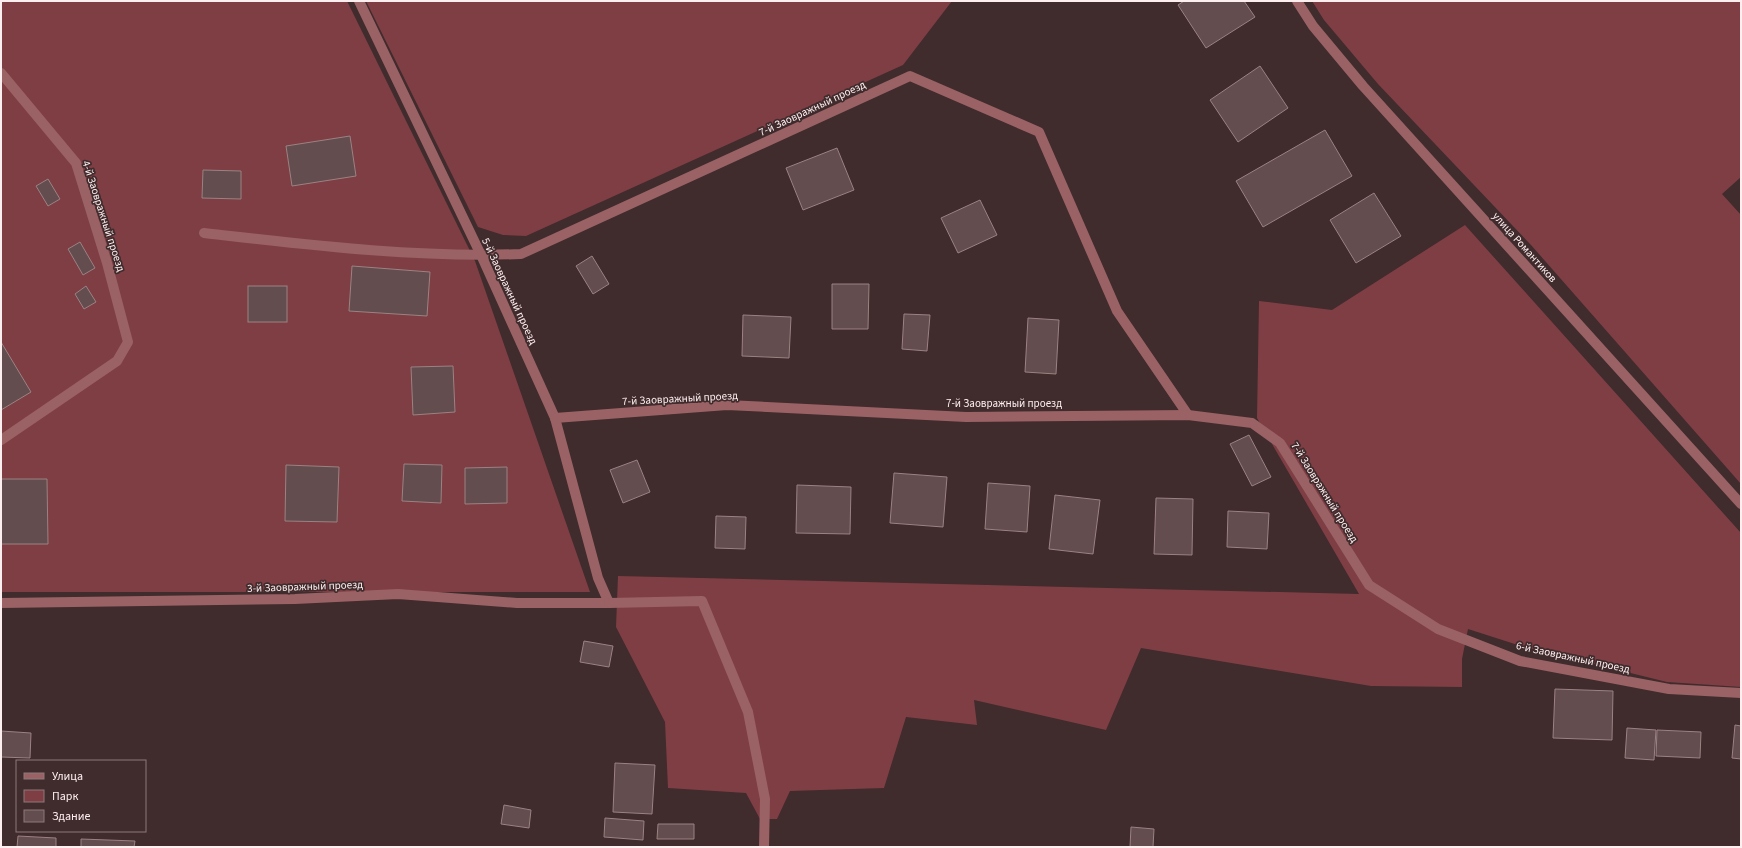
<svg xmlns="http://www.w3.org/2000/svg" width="1742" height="848" viewBox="0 0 1742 848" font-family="'Source Sans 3',sans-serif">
  <rect width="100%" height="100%" fill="#402b2d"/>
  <g fill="#7e3e44">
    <polygon points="1,1 347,1 475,261 590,592 1,592"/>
    <polygon points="366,1 952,1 903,65 526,236 503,235 478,227"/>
    <polygon points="1312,1 1741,1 1741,177 1722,194 1741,215 1741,484 1531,245 1378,84 1324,20"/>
    <polygon points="1465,225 1741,533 1741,687 1667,682 1521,646 1468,629 1462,659 1462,687 1371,686 1141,648 1106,730 974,700 977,725 906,717 884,788 790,791 777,819 760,819 746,793 668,788 665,722 616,627 618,576 1359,594 1257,418 1259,301 1332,310"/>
  </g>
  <g fill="#644d4e" stroke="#9b8283">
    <polygon points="1184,1 1244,1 1255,17 1206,48 1178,5"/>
    <polygon points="1260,66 1288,108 1238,142 1210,100"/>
    <polygon points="1325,130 1352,176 1263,227 1236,181"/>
    <polygon points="350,136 356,176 292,186 286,146"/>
    <polygon points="837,148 854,190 803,210 786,168"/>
    <polygon points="203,170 241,171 241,199 202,198"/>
    <polygon points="48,179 60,199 48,206 36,186"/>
    <polygon points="1374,193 1401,236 1356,263 1330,220"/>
    <polygon points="980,200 997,235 958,253 941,218"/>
    <polygon points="80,242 95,268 83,275 68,249"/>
    <polygon points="592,256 609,284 593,294 576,266"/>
    <polygon points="352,266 430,272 427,316 349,311"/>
    <polygon points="832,284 869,284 868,329 832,329"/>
    <polygon points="86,286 96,302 84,309 75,294"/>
    <rect x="248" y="286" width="39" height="36"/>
    <polygon points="904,314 930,315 927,351 902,349"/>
    <polygon points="743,315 791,317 789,358 742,356"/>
    <polygon points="1028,318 1059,320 1056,374 1025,372"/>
    <polygon points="1,342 31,392 1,410"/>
    <polygon points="453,366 455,412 413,415 411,367"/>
    <polygon points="1249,435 1271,477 1252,486 1230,444"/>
    <polygon points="637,460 650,492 623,503 610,470"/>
    <polygon points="404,464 442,465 441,503 402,501"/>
    <polygon points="286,465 339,467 337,522 285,521"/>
    <polygon points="507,467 507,503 465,504 465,468"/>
    <polygon points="894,473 947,477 943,527 890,523"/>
    <polygon points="1,479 47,479 48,544 1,544"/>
    <polygon points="988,483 1030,486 1027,532 985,529"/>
    <polygon points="797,485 851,487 850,534 796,533"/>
    <polygon points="1055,495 1100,500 1093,554 1049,549"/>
    <polygon points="1156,498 1193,499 1192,555 1154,554"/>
    <polygon points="1228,511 1269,513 1267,549 1227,547"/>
    <polygon points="716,516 746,517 745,549 715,548"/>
    <polygon points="584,641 613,646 609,667 580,662"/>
    <polygon points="1555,689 1613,691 1612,740 1553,738"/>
    <polygon points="1735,725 1741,726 1741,759 1732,758"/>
    <polygon points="1627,728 1656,730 1654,760 1625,758"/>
    <polygon points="1657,730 1701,732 1700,758 1656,756"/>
    <polygon points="1,731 31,733 30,758 1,757"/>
    <polygon points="615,763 655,765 652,814 613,812"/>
    <polygon points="504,805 531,810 529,828 501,824"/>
    <polygon points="605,818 644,821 643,840 604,837"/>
    <polygon points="658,824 694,824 694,839 657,839"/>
    <polygon points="1131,827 1154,829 1153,847 1130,847"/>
    <polygon points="18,836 56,838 56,847 17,847"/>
    <polygon points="81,839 135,841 134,847 81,847"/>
  </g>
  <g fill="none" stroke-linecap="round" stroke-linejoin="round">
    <g stroke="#9a6265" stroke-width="10">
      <polyline points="1,73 76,163 107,263 128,342 117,361 1,440"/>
      <path d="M 204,233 C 310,245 415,258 521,254 L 910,76 L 1039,132 L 1117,311 L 1188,415"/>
      <polyline points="1,603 295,599 398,594 517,603 609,603 598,578 555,418 481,255 359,1"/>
    </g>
    <g stroke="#9a6265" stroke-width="10">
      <polyline points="1297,1 1313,26 1363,86 1741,504"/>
      <polyline points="555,418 727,405 966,417 1188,415 1252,423 1280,443 1369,585 1438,629 1520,661 1669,689 1741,693"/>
      <polyline points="609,603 702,601 748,712 765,799 764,847"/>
    </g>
  </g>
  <g text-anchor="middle" stroke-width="3.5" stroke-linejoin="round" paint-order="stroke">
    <g font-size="11" fill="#fdeff0" stroke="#402b2d">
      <text transform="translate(812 108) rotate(-25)" y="4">7-й Заовражный проезд</text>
      <text transform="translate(104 216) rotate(72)" y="4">4-й Заовражный проезд</text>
      <text transform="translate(1525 247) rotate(48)" y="4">улица Романтиков</text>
      <text transform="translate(510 291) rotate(65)" y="4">5-й Заовражный проезд</text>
      <text transform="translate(680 398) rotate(-3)" y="4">7-й Заовражный проезд</text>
      <text x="1004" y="407">7-й Заовражный проезд</text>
      <text transform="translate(1325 492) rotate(58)" y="4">7-й Заовражный проезд</text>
      <text transform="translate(305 586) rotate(-2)" y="4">3-й Заовражный проезд</text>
      <text transform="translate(1573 657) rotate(12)" y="4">6-й Заовражный проезд</text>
    </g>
  </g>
  <rect width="1742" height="848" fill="none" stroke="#fdeff0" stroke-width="4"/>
  <rect x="16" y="760" width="130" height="72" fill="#402b2d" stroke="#8c797b"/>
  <rect x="24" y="773" width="20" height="6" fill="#9a6265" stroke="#8c797b"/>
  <text x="52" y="780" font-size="12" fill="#fdeff0">Улица</text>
  <rect x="24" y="790" width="20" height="12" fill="#7e3e44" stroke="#8c797b"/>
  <text x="52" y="800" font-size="12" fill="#fdeff0">Парк</text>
  <rect x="24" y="810" width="20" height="12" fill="#644d4e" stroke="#8c797b"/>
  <text x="52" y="820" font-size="12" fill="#fdeff0">Здание</text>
</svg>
